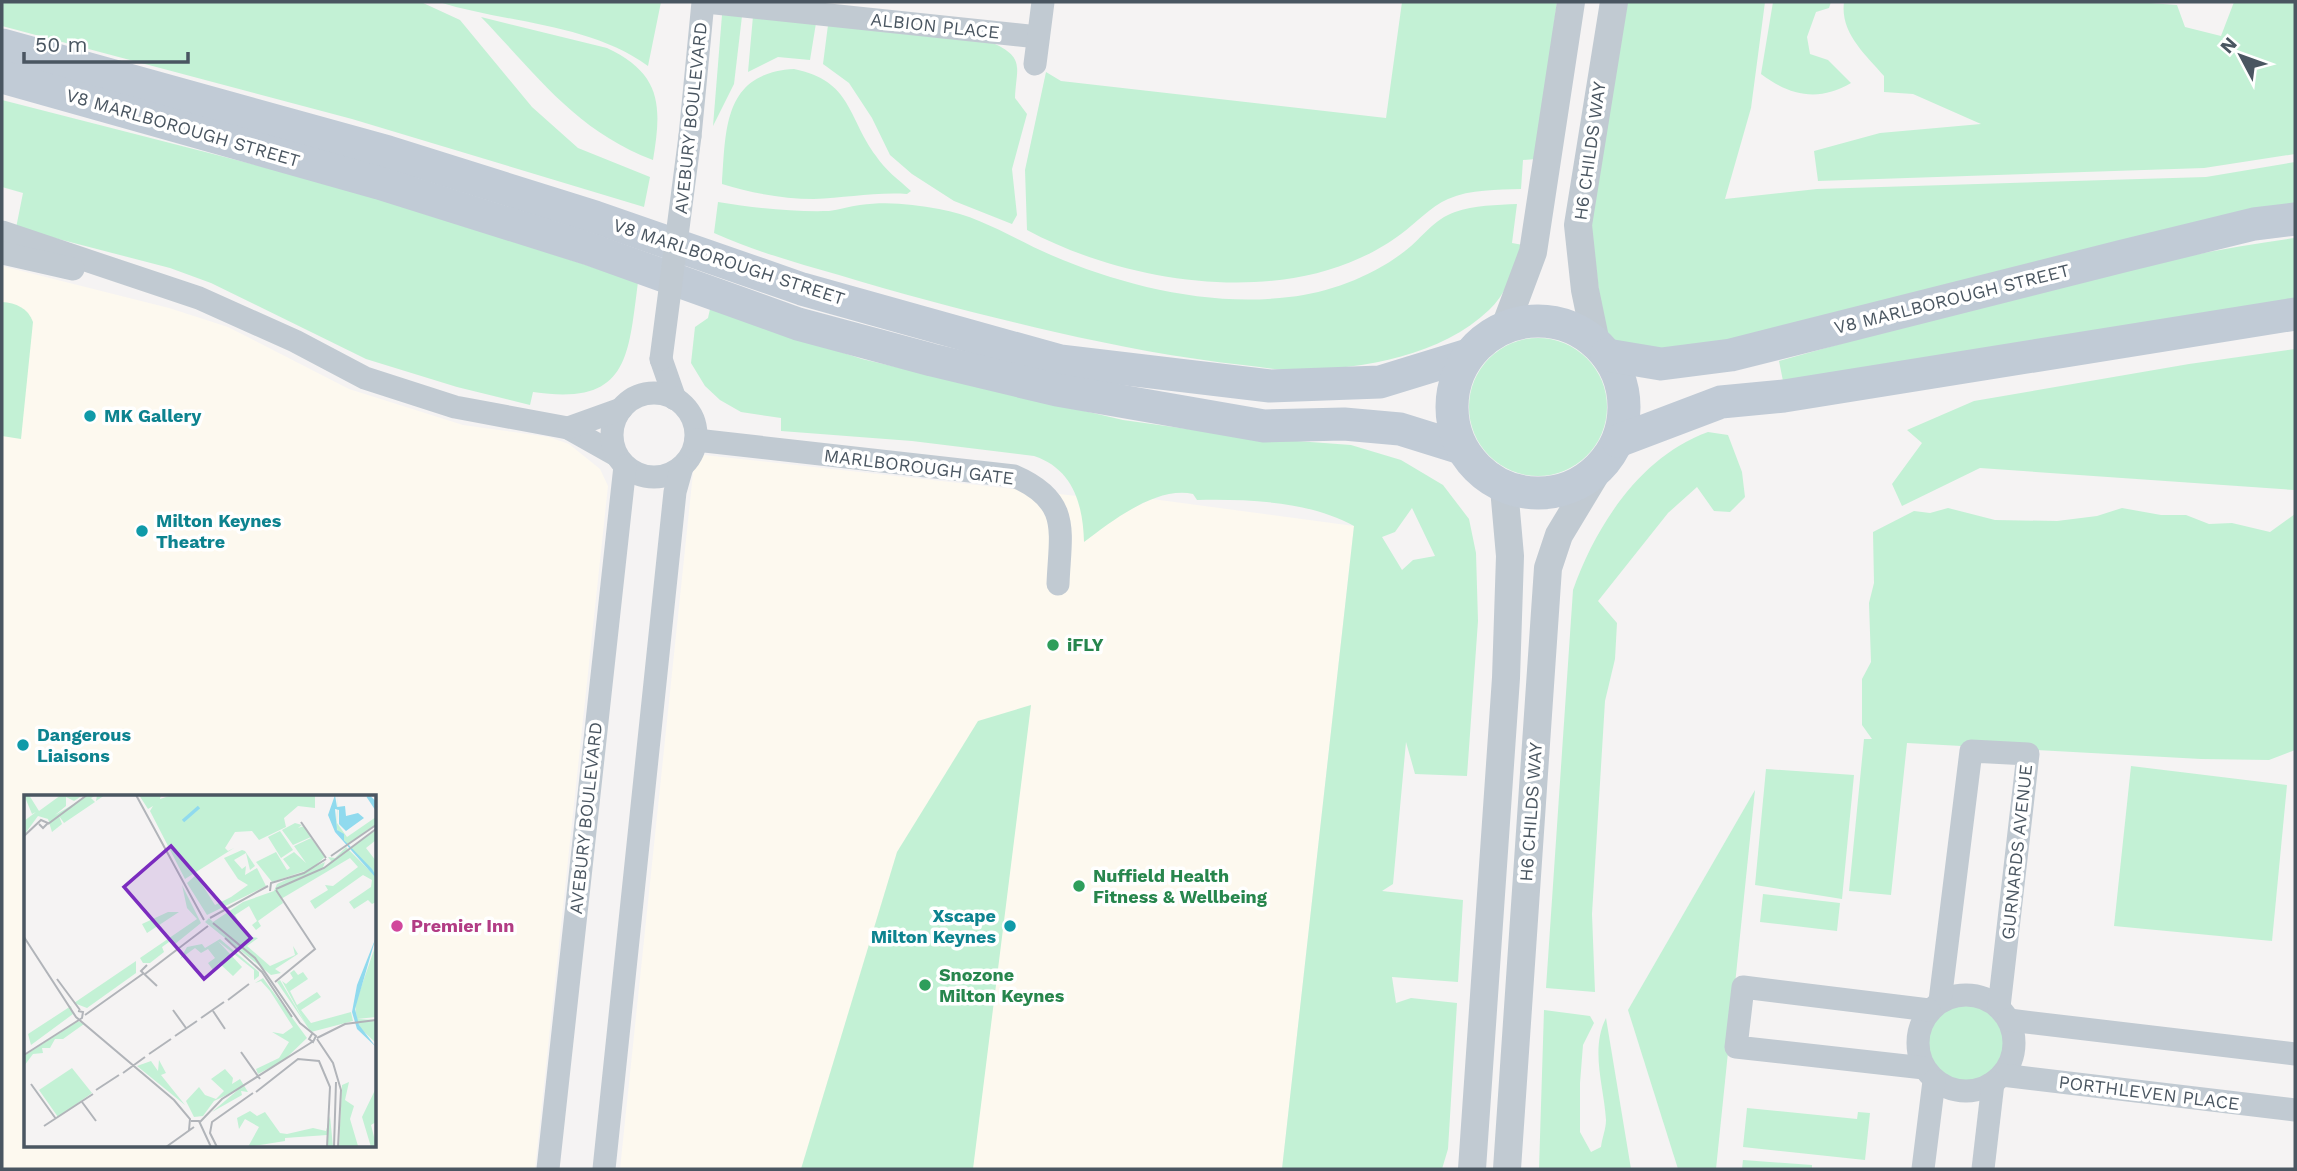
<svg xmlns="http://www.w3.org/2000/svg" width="2297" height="1171" viewBox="0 0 2297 1171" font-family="'Work Sans',sans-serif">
  <rect width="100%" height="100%" fill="#f5f3f3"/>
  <g fill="#fdf9ef" fill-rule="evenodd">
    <path d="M 2,266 L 169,308 L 228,327 L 349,389 L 463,425 L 549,437 L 569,444 L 600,469 L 608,486 L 535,1169 L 2,1169 ZM 26,796 L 374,796 L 374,1145 L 26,1145 Z"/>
    <polygon points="695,454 1077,496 1083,517 1085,541 1123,513 1152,499 1354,526 1282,1169 620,1169"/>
  </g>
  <g fill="#c3f1d5" fill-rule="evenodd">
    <polygon points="2,2 421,2 460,20 532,107 578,148 650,177 644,207 352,119 2,26"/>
    <path d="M 439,2 L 661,2 L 648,66 C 589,23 505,23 439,2 Z"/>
    <path d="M 1402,2 L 1557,2 L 1536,159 L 1523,160 L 1521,189 C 1497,190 1471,189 1448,199 C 1430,207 1416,223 1401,234 C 1389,243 1374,252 1360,258 C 1261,304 1120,280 1027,230 L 1025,170 L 1046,72 L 1061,81 L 1386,118 Z"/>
    <polygon points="1614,2 1765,2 1751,108 1725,199 1817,189 2206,177 2295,162 2295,219 1731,355 1607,355 1585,179"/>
    <path d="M 1773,2 L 1831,2 L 1829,8 L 1816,12 L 1807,37 L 1810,54 L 1828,60 L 1851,83 C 1819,102 1790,96 1761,74 Z"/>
    <path d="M 1844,2 L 2136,2 L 2177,5 L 2185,27 L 2221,36 L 2234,2 L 2295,2 L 2295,154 L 2204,168 L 1818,181 L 1814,151 L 1880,133 L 1981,124 L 1913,94 L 1884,92 L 1884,76 C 1865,54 1840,33 1844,2 Z"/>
    <polygon points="722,15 742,16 734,84 713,126"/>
    <polygon points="753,16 816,23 810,60 778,57 748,72"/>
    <path d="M 481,17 L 607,48 C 662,74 662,106 653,160 C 575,130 537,75 481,17 Z"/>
    <path d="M 828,25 L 993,43 C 1026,58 1016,68 1015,98 L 1027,114 L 1012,169 L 1017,215 L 1012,224 L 954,201 L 912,174 L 890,155 L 872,118 L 849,83 L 823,64 Z"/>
    <path d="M 794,69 C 852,81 847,116 876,156 C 885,170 899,180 911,191 L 907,194 C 875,192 845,198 814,199 C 782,199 751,193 722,184 C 726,129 723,73 794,69 Z"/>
    <path d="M 2,100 L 369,194 L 638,282 C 628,359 628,406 533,392 L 530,405 L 457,387 L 366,359 L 211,283 L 170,268 L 16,228 L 23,193 L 2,187 Z"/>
    <path d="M 718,202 C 754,208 792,212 829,211 C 839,210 850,206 860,205 C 886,201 913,204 939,209 C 980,216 1014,239 1051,255 C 1123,286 1210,307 1289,297 C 1329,293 1373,276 1405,251 C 1422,238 1434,219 1455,212 C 1474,205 1497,205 1517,204 L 1512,243 L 1523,245 C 1514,269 1508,292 1489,310 C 1442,355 1364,369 1301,370 C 1282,371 1262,367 1243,365 C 1179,358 1117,346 1055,332 C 982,315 911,297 839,275 C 797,263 754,251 714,233 Z"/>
    <path d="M 2295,238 L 2295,299 L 1783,381 L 1779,361 C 1950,314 2120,262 2295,238 Z"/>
    <path d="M 2,302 C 16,303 28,308 33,322 L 21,439 L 2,436 Z"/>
    <path d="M 710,309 L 862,359 L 1123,420 L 1245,437 L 1351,445 L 1401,460 L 1443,485 L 1469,519 L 1476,553 L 1478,621 L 1467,776 L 1415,774 L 1406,742 L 1393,884 L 1382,891 L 1463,900 L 1458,982 L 1392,977 L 1396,1003 L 1411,998 L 1457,1003 L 1448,1149 L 1442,1169 L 1282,1169 L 1354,526 C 1309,501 1247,499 1197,500 L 1193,494 C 1157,486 1113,520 1084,542 C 1083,504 1073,469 1034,456 L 912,441 L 781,431 L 781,418 L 741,412 L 720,400 L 705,386 L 691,363 L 695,327 L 708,318 ZM 1412,508 L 1435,556 L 1413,560 L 1402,570 L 1382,537 L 1395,532 Z"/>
    <circle cx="1538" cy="407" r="69"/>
    <polygon points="2295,349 2294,490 1980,468 1902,506 1892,484 1922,443 1907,430 1974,401 2189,364"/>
    <path d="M 1708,432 L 1728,435 L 1742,472 L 1745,497 L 1730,512 L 1714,511 L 1697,487 L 1668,513 L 1598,601 L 1617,623 L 1615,659 L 1605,701 L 1592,914 L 1595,992 L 1546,988 L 1573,590 C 1596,525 1641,456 1708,432 Z"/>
    <polygon points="1948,508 1995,520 2057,521 2097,516 2122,508 2161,515 2186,515 2209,524 2232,523 2270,532 2295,514 2295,750 2269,760 2201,759 1907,743 1891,895 1849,891 1864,739 1872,739 1862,725 1862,679 1871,662 1869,603 1874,583 1873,532 1914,511 1930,513"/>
    <polygon points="1031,705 973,1169 801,1169 897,852 978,721"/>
    <polygon points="2131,766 2287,785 2272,941 2114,926"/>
    <polygon points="1766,769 1854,775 1842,899 1755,885"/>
    <polygon points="1755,790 1716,1169 1678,1169 1628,1010"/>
    <polygon points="1763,894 1840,903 1837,931 1760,922"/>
    <circle cx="1965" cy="1043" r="40"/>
    <path d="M 1544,1010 L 1590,1016 L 1594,1023 L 1583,1045 L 1580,1083 L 1580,1132 L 1591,1152 L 1601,1147 C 1602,1138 1606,1129 1606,1120 C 1604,1086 1590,1050 1606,1018 L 1631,1169 L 1539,1169 Z"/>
    <polygon points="1747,1108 1857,1119 1858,1112 1870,1113 1865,1160 1743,1147"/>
    <polygon points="1743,1160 1812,1165 1812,1169 1742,1169"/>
  </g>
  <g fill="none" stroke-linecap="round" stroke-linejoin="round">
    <g stroke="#c1cad2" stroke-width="23">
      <polyline points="706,2 1038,37"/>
      <polyline points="1035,64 1043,2"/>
      <polyline points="690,136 703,2"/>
      <polyline points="2,232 199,298 295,341 365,378 455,407 568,428 616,455"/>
      <polyline points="2,253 73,269"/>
      <polyline points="661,359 675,399"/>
      <circle cx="654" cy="435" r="42"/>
      <polyline points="568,428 621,409"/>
      <path d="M 696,440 L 1014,476 C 1072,501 1060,532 1058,584"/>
      <circle cx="1966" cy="1043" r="48"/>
      <polyline points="1940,1001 1971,751 2028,754 1999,1007"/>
      <polyline points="2009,1020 2295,1054"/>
      <polyline points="1924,1068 1736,1047 1743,987 1929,1010"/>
      <polyline points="2002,1075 2295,1110"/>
      <polyline points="548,1169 625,466"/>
      <polyline points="604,1169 675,492 682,467"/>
      <polyline points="1923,1169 1934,1081"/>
      <polyline points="1983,1169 1993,1083"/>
    </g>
    <g stroke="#c1cad2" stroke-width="28">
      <polyline points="1505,327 1533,252 1571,2"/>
      <polyline points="1596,343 1585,290 1578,225 1614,2"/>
      <polyline points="1472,1169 1506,678 1510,556 1504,488"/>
      <polyline points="1507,1169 1548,568 1559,535 1600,467"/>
    </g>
    <g stroke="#c1cbd6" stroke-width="33">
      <polyline points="2,45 388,152 595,217 802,289 1060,361 1270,386 1380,382 1468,355"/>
      <polyline points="2,77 379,183 589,249 798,324 932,360 1057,390 1264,426 1344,424 1400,429 1461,448"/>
      <circle cx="1538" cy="407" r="86"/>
      <polyline points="1607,355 1661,364 1731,355 2123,256 2254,224 2295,219"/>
      <polyline points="1618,441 1721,402 1784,396 2295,314"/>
    </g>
    <polyline stroke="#c1cad2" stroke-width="23" points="661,359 690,136"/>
  </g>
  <g fill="#0f9aa8" stroke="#fff" stroke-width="2.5">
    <circle cx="90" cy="416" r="7"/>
    <circle cx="142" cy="531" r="7"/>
    <circle cx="23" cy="745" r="7"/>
    <circle cx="1010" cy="926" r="7"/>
  </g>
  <g fill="#2e9e5b" stroke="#fff" stroke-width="2.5">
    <circle cx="1053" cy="645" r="7"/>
    <circle cx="1079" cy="886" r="7"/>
    <circle cx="925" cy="985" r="7"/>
  </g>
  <circle fill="#d1479c" stroke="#fff" stroke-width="2.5" cx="397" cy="926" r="7"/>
  <g text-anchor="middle" stroke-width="7" stroke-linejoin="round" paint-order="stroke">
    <g font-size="18" fill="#4a5661" stroke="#fff">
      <text transform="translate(935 26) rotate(6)" y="6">ALBION PLACE</text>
      <text transform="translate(691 118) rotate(-84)" y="6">AVEBURY BOULEVARD</text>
      <text transform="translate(183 128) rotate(16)" y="6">V8 MARLBOROUGH STREET</text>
      <text transform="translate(1590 151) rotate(-82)" y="6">H6 CHILDS WAY</text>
      <text transform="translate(729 262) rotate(18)" y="6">V8 MARLBOROUGH STREET</text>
      <text transform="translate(1952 299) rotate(-14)" y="6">V8 MARLBOROUGH STREET</text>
      <text transform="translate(919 467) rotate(7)" y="6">MARLBOROUGH GATE</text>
      <text transform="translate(1531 812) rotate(-86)" y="6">H6 CHILDS WAY</text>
      <text transform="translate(586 818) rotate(-84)" y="6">AVEBURY BOULEVARD</text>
      <text transform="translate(2017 852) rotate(-84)" y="6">GURNARDS AVENUE</text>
      <text transform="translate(2149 1093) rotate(7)" y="6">PORTHLEVEN PLACE</text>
    </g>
    <g font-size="18" font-weight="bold" fill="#0d838f" stroke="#fff" text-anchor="start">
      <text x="104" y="422">MK Gallery</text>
      <text x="156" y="527">Milton Keynes<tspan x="156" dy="21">Theatre</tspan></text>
      <text x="37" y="741">Dangerous<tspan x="37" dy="21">Liaisons</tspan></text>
      <text x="996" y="922" text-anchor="end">Xscape<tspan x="996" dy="21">Milton Keynes</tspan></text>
    </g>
    <g font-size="18" font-weight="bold" fill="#27864d" stroke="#fff" text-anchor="start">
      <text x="1067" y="651">iFLY</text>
      <text x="1093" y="882">Nuffield Health<tspan x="1093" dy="21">Fitness &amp; Wellbeing</tspan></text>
      <text x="939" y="981">Snozone<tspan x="939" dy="21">Milton Keynes</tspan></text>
    </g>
    <g font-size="18" font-weight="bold" fill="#b23c85" stroke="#fff" text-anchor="start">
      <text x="411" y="932">Premier Inn</text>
    </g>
  </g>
  <g transform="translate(24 795)">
    <rect width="352" height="352" fill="#f5f3f3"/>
    <path d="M 0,0 L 5,0 L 15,16 L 37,0 L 59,0 L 50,6 L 42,2 L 42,11 L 31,20 L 65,0 L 81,0 L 72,6 L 73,0 L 67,3 L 71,7 L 40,28 L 35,21 L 38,29 L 28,37 L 24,24 L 14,21 L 0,40 L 0,26 L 12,17 L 8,19 ZM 115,0 L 137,0 L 136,4 L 148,0 L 291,0 L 291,13 L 274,11 L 260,23 L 262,32 L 235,45 L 228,36 L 211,37 L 201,53 L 204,56 L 210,53 L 161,84 L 126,16 L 129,11 L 124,14 ZM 314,0 L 313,28 L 323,42 L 352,22 L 352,30 L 324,49 L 327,53 L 352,35 L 352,45 L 342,53 L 352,66 L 352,107 L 348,109 L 344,105 L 330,114 L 325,107 L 347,92 L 348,85 L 339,80 L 291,114 L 286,106 L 304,95 L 301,90 L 309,91 L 334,72 L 326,63 L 257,104 L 259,108 L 234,126 L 237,131 L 232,135 L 228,130 L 233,126 L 225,111 L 211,120 L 223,141 L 234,143 L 223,151 L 246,171 L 271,160 L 269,151 L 274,159 L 251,174 L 257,178 L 247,180 L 181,127 L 185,123 L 189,127 L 219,107 L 250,96 L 253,89 L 301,67 L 298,75 L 307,66 L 304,62 L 311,63 L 322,52 L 350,80 L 320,45 L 312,33 ZM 271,28 L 278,30 L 274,33 L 280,31 L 287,42 L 269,50 L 258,35 ZM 256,36 L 269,55 L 257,63 L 244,42 ZM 287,43 L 301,62 L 287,74 L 248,87 L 232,67 L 252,57 L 263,75 L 266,73 L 259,64 L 270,57 L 282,68 L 270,51 ZM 218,55 L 221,56 L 231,71 L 226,75 L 222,58 L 210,65 L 218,74 L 222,71 L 221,80 L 233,73 L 242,91 L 183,120 L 163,88 L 172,80 L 191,110 L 207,102 L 224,90 L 214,84 L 200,63 ZM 158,90 L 177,128 L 151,149 L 145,147 L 138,152 L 140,157 L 126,168 L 119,168 L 116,163 L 173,124 L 163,113 ZM 144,117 L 155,117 L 123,138 L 118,129 ZM 196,144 L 235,177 L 235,181 L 230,185 L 230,175 L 194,146 L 218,172 L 209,181 L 195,168 L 189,175 L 184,168 L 191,163 L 184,154 L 177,158 L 171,153 L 156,164 L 163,152 L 178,149 L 181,153 ZM 352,149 L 352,222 L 333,224 L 352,225 L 352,248 L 336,233 L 333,225 L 331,210 ZM 112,166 L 112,178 L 63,213 L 50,208 ZM 270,175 L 274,180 L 279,177 L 284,184 L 266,196 L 273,210 L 293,197 L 297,202 L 277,215 L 287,228 L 327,217 L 329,226 L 287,237 L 253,187 L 256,185 L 283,231 L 258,186 L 262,189 L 269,183 L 266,178 ZM 239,183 L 283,243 L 259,266 L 234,279 L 232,274 L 255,263 L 265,247 L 248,237 L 259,239 L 269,232 L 246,196 L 237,186 L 231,188 ZM 47,211 L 49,219 L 7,250 L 4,239 ZM 54,226 L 60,229 L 39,244 L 31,244 L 26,253 L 18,253 L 19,258 L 9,259 L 0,271 L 0,261 ZM 135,265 L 142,278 L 137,280 L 161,310 L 113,271 L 127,266 L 134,276 ZM 48,273 L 68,298 L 34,322 L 15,295 ZM 201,274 L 209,283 L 208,289 L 216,284 L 224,297 L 217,296 L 218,300 L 188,317 L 215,294 L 190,306 L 179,321 L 170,322 L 162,306 L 175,292 L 181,300 L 192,304 L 200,296 L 187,284 ZM 325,287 L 321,305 L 330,311 L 326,324 L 334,351 L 315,352 L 318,290 ZM 352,293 L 352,327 L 347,330 L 352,350 L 347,352 L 338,322 ZM 226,316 L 233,321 L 241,317 L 256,338 L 263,339 L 289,333 L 302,336 L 306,321 L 309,352 L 303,352 L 303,340 L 261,343 L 261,346 L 224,352 L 235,332 L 221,324 L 215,334 L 213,323 Z" fill="#c3f1d5"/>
    <path d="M 311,0 L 313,12 L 321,11 L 322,21 L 334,18 L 340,23 L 322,36 L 315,29 L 315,15 L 311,14 L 313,35 L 320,39 L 320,45 L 348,74 L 352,81 L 352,83 L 311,37 L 304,20 ZM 352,142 L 331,214 L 335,230 L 352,252 L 333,234 L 328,217 L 333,190 Z" fill="#90daee"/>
    <path fill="none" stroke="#90daee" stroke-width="3.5" d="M 352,9 L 344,1 L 352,13M 159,26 L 175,12"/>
    <path fill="none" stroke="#b1b4b9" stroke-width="2" d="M 112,0 L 180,125M 277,27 L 302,63M 24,29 L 63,0M 0,41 L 17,25 L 24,28 L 19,33 L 15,29M 307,61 L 352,30M 252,94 L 300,73 L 352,34M 246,96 L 247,88 L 280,78 L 302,64M 186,123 L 244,91M 189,128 L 231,163 L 276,228 L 292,241 L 289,247 L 285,244 L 288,239M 0,142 L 52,222 L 150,305 L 166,324 L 165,335M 201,143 L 238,177 L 268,222M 123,170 L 117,176 L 133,191M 121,179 L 184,131M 33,184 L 56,215M 251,187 L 291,154 L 252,95M 204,205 L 225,189M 149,215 L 162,233M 189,216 L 201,234M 61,220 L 120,178M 177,223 L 200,207M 151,241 L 173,226M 293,243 L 321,229 L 352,225M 293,244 L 309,268 L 317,295 L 314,352M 217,257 L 236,284M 125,259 L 147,244M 0,260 L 58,223 L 59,217 L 54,216M 99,278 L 121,262M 7,289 L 32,324M 72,295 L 95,280M 232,297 L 274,264 L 295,266 L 306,292 L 303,352M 58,307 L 72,326M 167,326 L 175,326 L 187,352M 175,328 L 198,304 L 288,247M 20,331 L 69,299M 142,352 L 170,332M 193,352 L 186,338 L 188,327 L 229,298M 310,352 L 312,287"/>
    <path fill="#7b2cbf" fill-opacity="0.15" stroke="#7b2cbf" stroke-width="3.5" d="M 147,51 L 227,143 L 180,184 L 100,92 Z"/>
    <rect width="352" height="352" fill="none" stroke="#4a5661" stroke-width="3.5"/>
  </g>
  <rect width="2297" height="1171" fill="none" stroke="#4a5661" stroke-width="7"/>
  <g transform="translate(2241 56) rotate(311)" stroke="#ffffff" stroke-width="5" paint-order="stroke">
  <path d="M0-5L12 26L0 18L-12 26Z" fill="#4a5661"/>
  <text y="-10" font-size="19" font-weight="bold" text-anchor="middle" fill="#4a5661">N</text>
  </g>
  <path d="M24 52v10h164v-10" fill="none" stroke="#4a5661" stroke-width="3.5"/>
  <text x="35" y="52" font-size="21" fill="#4a5661" stroke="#ffffff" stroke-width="5" paint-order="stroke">50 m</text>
</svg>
